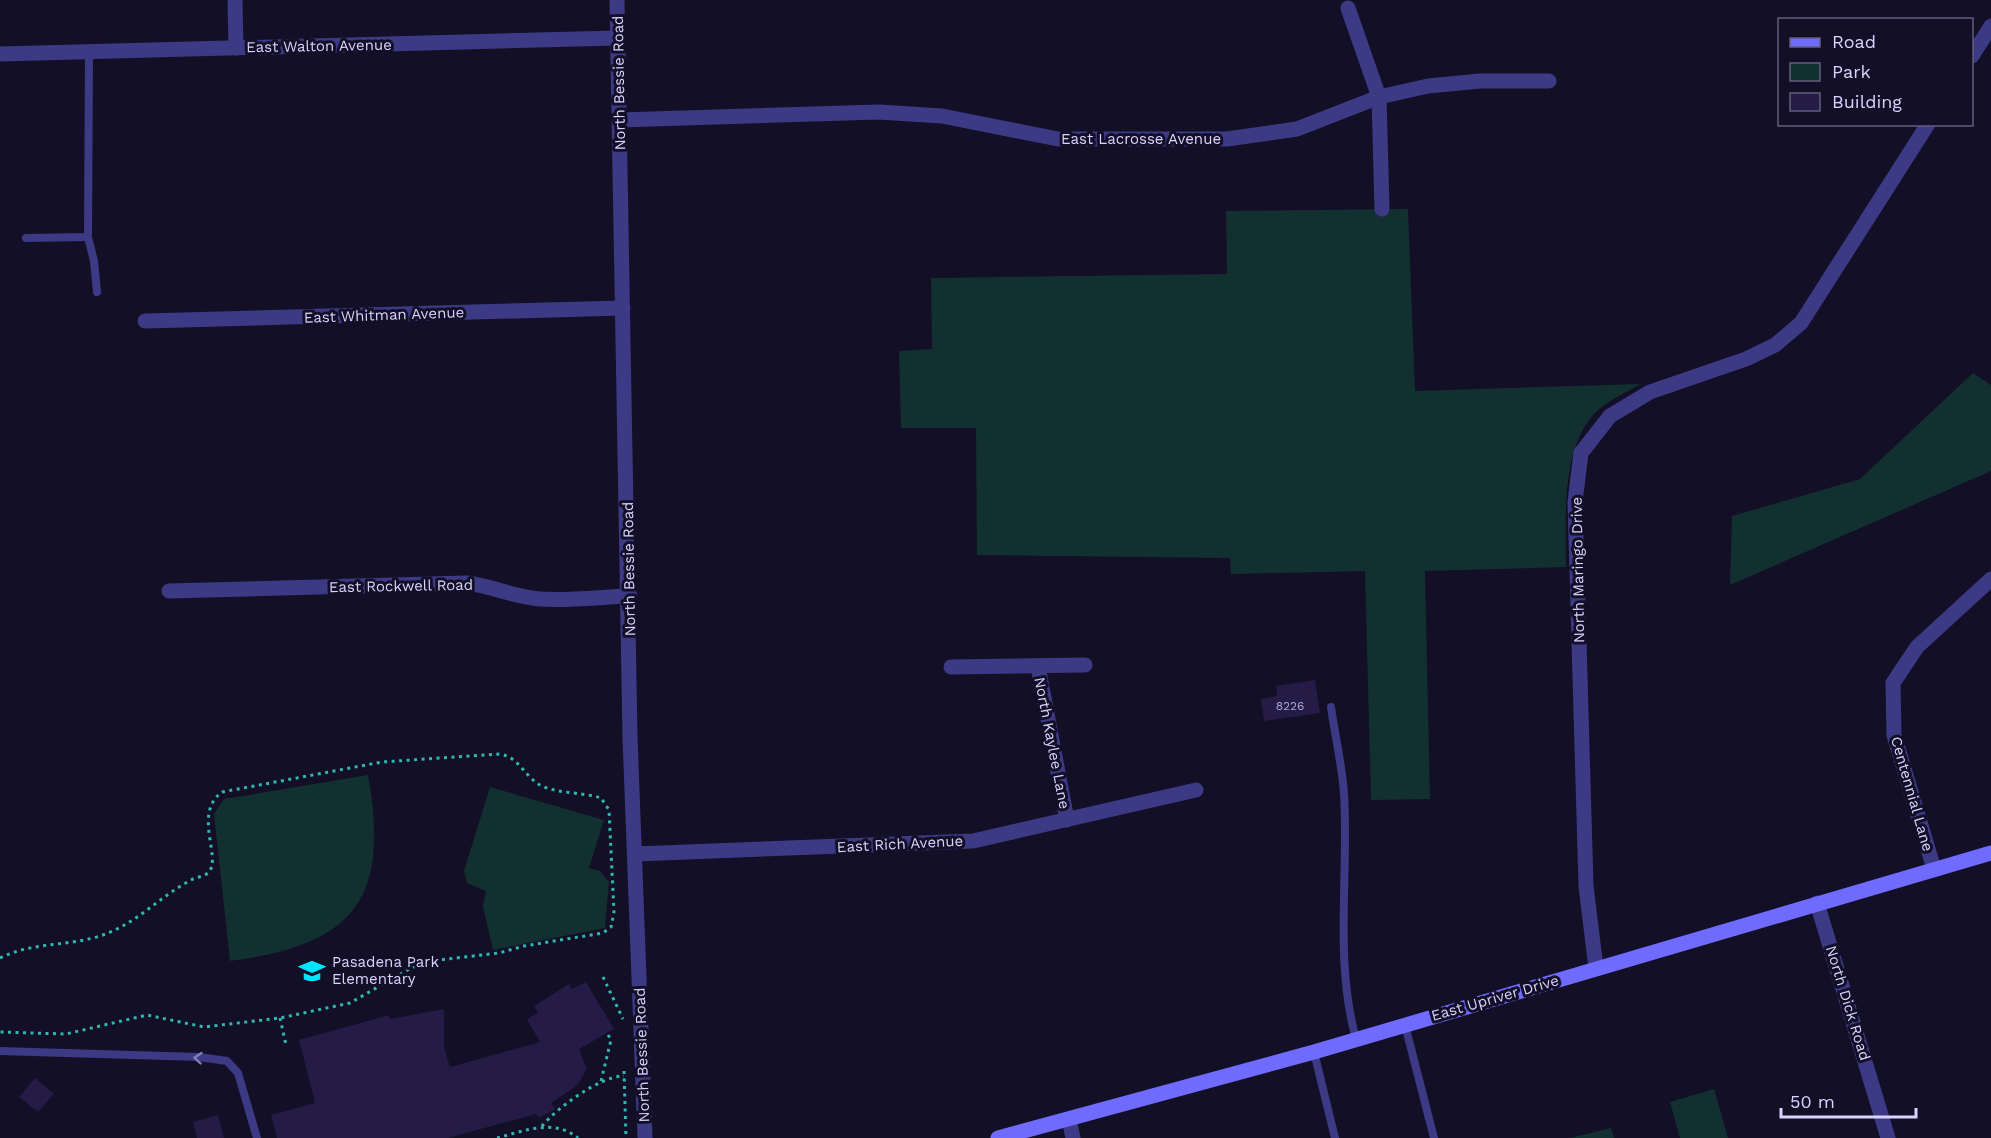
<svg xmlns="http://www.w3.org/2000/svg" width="1991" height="1138" viewBox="0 0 1991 1138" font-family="'Work Sans',sans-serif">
  <rect width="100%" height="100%" fill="#130f26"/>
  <g fill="#12302f">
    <path d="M 1408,209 L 1415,391 L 1640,384 C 1627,393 1608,400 1597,411 C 1560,447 1566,520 1566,567 L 1425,571 L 1430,799 L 1371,800 L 1365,571 L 1231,574 L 1230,558 L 977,555 L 976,428 L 901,428 L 899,351 L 932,349 L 931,278 L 1227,274 L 1226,211 Z"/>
    <polygon points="1973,373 1991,385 1991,471 1730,585 1732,516 1860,479"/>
    <path d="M 368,775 C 390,899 355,945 230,961 L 214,814 L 224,799 Z"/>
    <polygon points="490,787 604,820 589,868 600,871 609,882 605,928 493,950 483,907 486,891 467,883 464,871"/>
    <polygon points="1714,1089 1728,1138 1680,1138 1670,1102"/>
    <polygon points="1611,1128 1614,1138 1570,1138"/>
  </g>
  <g fill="#241b47">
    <polygon points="1315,680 1320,713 1264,721 1261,699 1277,696 1276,686"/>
    <polygon points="586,982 614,1029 579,1049 587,1069 582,1078 575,1087 551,1103 555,1109 539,1118 536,1114 448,1138 277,1138 271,1115 315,1103 299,1040 389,1015 390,1019 444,1009 444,1047 450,1067 540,1042 527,1019 538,1013 534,1006 569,984 572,989"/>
    <polygon points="35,1078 54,1094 38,1112 19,1097"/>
    <polygon points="218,1115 224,1138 197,1138 193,1122"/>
  </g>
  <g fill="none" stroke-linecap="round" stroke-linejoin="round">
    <g stroke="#2fb8b0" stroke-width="3" stroke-dasharray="3 4.5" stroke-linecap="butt">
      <path d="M 0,958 C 30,943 62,946 93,938 C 133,928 157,898 191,880 C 196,877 203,877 208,873 C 223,859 192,814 222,792 L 382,762 L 500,754 C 520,758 524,776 540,785 C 557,794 583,792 601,798 L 609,810 L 614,912 L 611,927 L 603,933 L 524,946 L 499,953 L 439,960 L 413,967 L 350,1003 L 280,1018 L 204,1027 L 147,1015 L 66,1034 L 0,1032"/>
      <polyline points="603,977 623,1019"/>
      <polyline points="280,1018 286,1045"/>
      <polyline points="624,1071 626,1138"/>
      <polyline points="601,1081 611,1040 607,1033"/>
      <path d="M 542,1126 C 557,1108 600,1076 624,1076"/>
      <path d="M 497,1138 C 524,1131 554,1118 578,1138"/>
    </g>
    <g stroke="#3d3a85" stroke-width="8">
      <polyline points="89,52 88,237 94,261 97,292"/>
      <polyline points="26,238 88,237"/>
      <path d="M 1331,707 C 1335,736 1342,765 1344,793 C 1349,875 1334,960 1356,1039"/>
      <polyline points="1405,1025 1434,1138"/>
      <polyline points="0,1051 199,1057 227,1061 238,1073 257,1138"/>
      <polyline points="1314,1052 1335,1138"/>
    </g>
    <g stroke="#3d3a85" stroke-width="15">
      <polyline points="235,0 236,48"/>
      <polyline points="617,0 630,737 645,1138"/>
      <polyline points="1348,8 1379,97 1382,209"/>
      <polyline points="0,54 617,38"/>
      <polyline points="1972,56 1991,26"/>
      <polyline points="620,120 879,112 942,116 1058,139 1227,139 1297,129 1379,97 1428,86 1480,81 1549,81"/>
      <polyline points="145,321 623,308"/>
      <path d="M 169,591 L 467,583 C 492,586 514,597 540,599 C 569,601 600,597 630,596"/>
      <polyline points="1038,666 1067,820"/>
      <polyline points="951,667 1085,665"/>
      <polyline points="635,854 973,841 1196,790"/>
      <polyline points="1934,869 1894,735 1893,683 1917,647 1991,579"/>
      <polyline points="1817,903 1888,1138"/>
      <polyline points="1596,968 1586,886 1575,502 1581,453 1610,416 1650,392 1746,359 1775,345 1801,323 1928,124"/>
      <polyline points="1069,1119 1073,1138"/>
    </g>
    <polyline stroke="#6f6bff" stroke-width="15" points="998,1138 1314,1052 1991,853"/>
  </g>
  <defs><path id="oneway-chevron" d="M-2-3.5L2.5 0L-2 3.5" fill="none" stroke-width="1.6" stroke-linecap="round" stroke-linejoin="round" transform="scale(1.5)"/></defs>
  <use stroke="#837fbc" href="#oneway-chevron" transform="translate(198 1058) rotate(-175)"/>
  <defs>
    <g id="school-bare" transform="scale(2.07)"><path d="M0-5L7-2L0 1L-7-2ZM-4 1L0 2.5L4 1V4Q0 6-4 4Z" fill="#00e5ff" stroke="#130f26" stroke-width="2.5" paint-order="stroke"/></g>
  </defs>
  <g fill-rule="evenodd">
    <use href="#school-bare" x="312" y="971"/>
  </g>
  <g text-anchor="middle" stroke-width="6" stroke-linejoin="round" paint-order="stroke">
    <g font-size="12" fill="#aca6d1">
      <text x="1290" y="710">8226</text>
    </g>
    <g font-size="15" fill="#d9d4ff" stroke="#130f26">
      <text transform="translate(319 46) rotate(-1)" y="5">East Walton Avenue</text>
      <text transform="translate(619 83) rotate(-91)" y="5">North Bessie Road</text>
      <text x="1141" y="144">East Lacrosse Avenue</text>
      <text transform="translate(384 315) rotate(-2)" y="5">East Whitman Avenue</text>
      <text transform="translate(629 569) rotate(-91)" y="5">North Bessie Road</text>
      <text transform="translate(1578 570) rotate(-91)" y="5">North Maringo Drive</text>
      <text transform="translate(401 586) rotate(-1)" y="5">East Rockwell Road</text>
      <text transform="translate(1052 743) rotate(79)" y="5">North Kaylee Lane</text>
      <text transform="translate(1912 794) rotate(74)" y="5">Centennial Lane</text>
      <text transform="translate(900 844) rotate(-3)" y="5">East Rich Avenue</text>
      <text transform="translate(1495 998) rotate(-16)" y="5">East Upriver Drive</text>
      <text transform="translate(1848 1003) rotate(73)" y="5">North Dick Road</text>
      <text transform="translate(642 1055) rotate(-92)" y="5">North Bessie Road</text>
    </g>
    <g font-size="15" fill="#d9d4ff" stroke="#130f26" text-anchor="start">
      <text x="332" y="967">Pasadena Park<tspan x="332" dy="17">Elementary</tspan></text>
    </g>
  </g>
  <rect x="1778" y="18" width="195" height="108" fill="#130f26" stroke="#625e7d" stroke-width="1.5"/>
  <rect x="1790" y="38" width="30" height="9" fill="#6f6bff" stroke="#625e7d" stroke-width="1.5"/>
  <text x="1832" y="48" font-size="18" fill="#d9d4ff">Road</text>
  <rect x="1790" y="63" width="30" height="18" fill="#12302f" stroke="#625e7d" stroke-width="1.5"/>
  <text x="1832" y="78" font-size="18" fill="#d9d4ff">Park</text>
  <rect x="1790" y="93" width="30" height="18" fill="#241b47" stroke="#625e7d" stroke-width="1.5"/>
  <text x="1832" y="108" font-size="18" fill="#d9d4ff">Building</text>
  <path d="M1781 1108v9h135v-9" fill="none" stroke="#d9d4ff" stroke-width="3"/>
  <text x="1790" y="1108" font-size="18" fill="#d9d4ff" stroke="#130f26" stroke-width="4.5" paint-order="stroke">50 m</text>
</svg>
